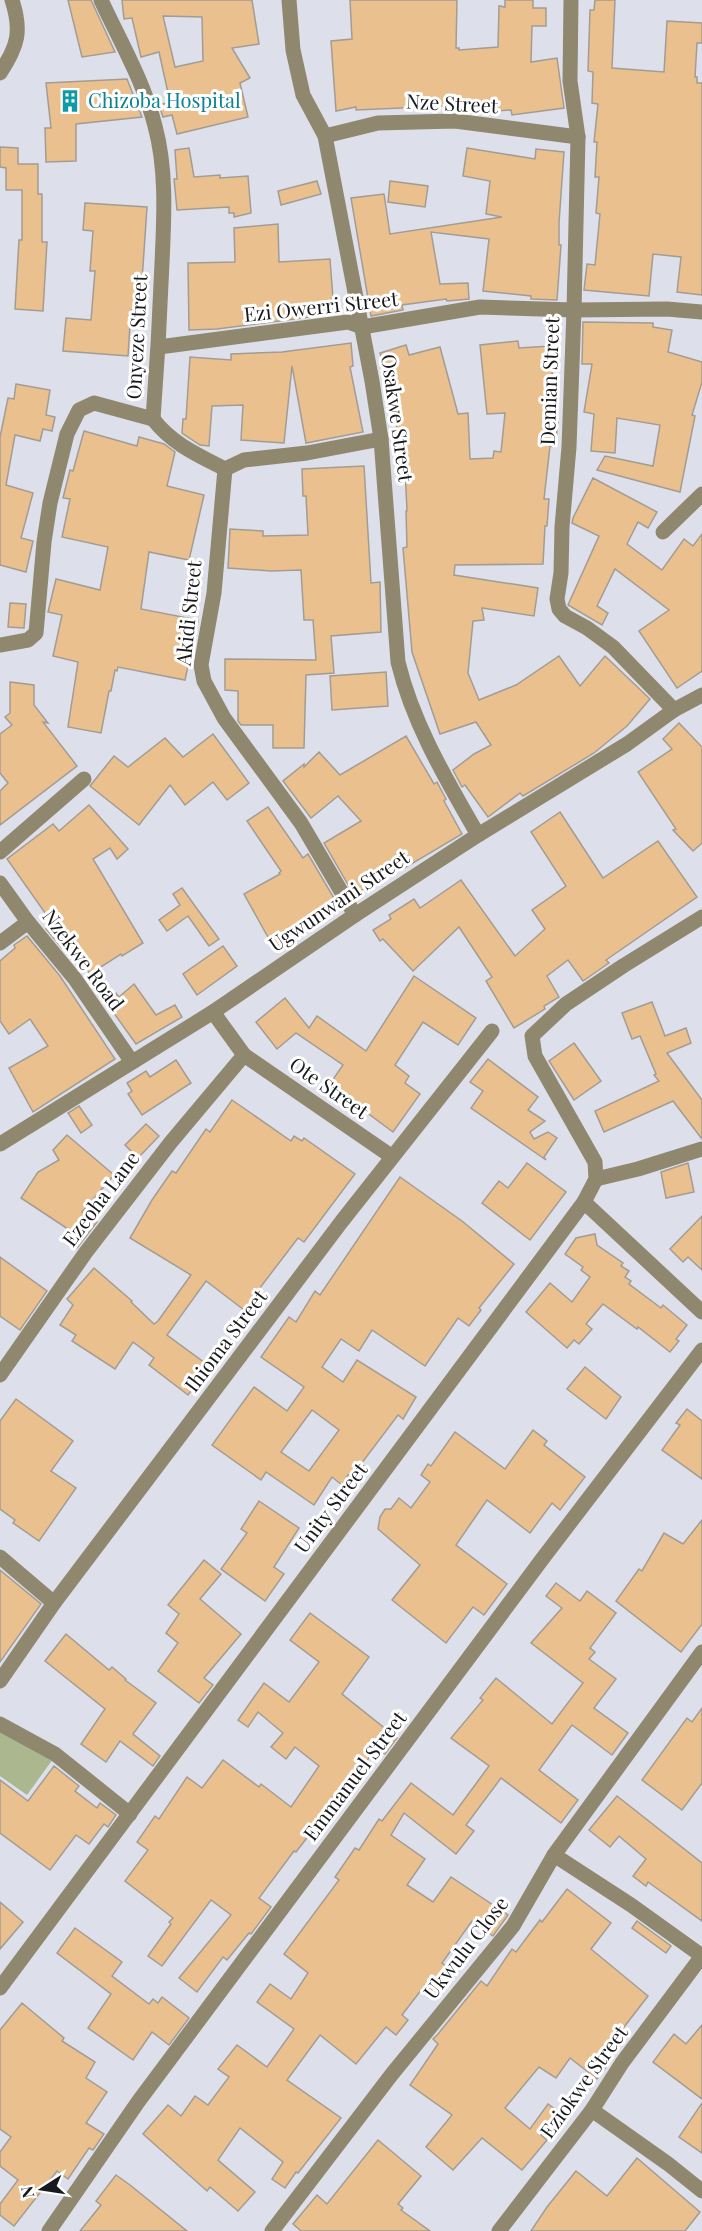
<svg xmlns="http://www.w3.org/2000/svg" width="702" height="2231" viewBox="0 0 702 2231" font-family="'Playfair Display',serif">
  <rect width="100%" height="100%" fill="#dde0eb"/>
  <polygon fill="#abb78e" points="0,1720 53,1759 27,1795 0,1776"/>
  <g fill="#eac08f" stroke="#a39c93" stroke-width="1.5" fill-rule="evenodd">
    <polygon points="68,0 91,0 115,52 82,57"/>
    <path d="M 122,0 L 252,0 L 259,44 L 232,48 L 250,78 L 240,83 L 248,117 L 177,134 L 172,115 L 163,117 L 159,105 L 170,102 L 159,52 L 141,57 L 132,18 L 124,19 ZM 163,16 L 202,17 L 203,61 L 175,67 Z"/>
    <polygon points="350,0 457,0 456,48 459,48 459,50 498,47 499,6 505,7 505,0 533,0 533,8 546,8 546,26 532,26 531,62 557,58 564,108 512,115 511,110 470,113 470,105 356,110 356,107 336,111 331,41 352,39"/>
    <polygon points="595,0 615,0 612,68 664,72 667,21 702,23 702,43 697,43 695,77 697,77 697,83 702,83 702,295 677,292 681,257 653,254 649,296 584,290 587,264 595,265 600,214 596,213 599,177 595,177 597,142 594,142 598,104 592,103 593,72 588,71 590,10 594,10"/>
    <polygon points="127,79 142,117 76,124 76,161 46,162 45,128 51,128 46,83"/>
    <polygon points="0,147 18,148 18,164 38,164 38,194 42,194 42,242 47,242 43,311 15,309 19,240 22,240 22,190 6,190 6,168 0,167"/>
    <polygon points="189,148 194,177 220,175 220,178 248,176 251,213 234,217 234,213 229,213 229,207 177,210 174,179 177,179 175,150"/>
    <polygon points="467,148 535,159 536,149 564,152 559,223 559,245 561,245 557,300 531,299 531,296 483,291 489,239 431,232 440,284 468,283 469,299 447,301 446,299 402,305 403,310 371,316 351,198 384,194 390,234 502,217 486,214 490,181 463,176"/>
    <polygon points="317,181 321,194 281,205 278,191"/>
    <polygon points="390,181 428,186 425,207 388,202"/>
    <polygon points="85,203 147,207 140,311 131,310 128,356 63,351 66,318 91,320 95,271 90,271 93,231 83,230"/>
    <polygon points="278,224 279,262 330,259 333,299 331,299 332,314 217,329 189,330 188,263 235,262 234,228"/>
    <polygon points="583,322 653,323 653,327 672,330 668,352 702,362 702,382 692,415 695,416 680,492 597,470 605,456 653,466 660,425 617,418 615,453 591,451 594,414 584,412 592,364 582,364"/>
    <polygon points="518,341 519,348 550,346 556,422 558,422 555,447 550,446 544,499 549,499 547,526 545,526 543,564 455,565 454,575 538,588 534,616 482,608 484,620 473,621 468,673 479,700 516,685 559,656 580,686 605,656 650,699 627,726 594,753 523,796 520,793 488,817 465,785 462,787 453,770 474,754 491,745 476,722 440,734 412,652 403,548 407,547 406,511 407,511 404,447 397,447 396,408 380,353 406,345 409,355 440,347 458,414 468,413 470,459 493,458 494,451 501,452 505,413 487,414 480,345"/>
    <polygon points="351,343 353,366 350,367 363,432 306,443 292,366 284,443 241,440 243,405 212,406 209,446 200,445 182,433 183,419 186,419 190,357 231,360 231,354 282,352"/>
    <polygon points="16,384 50,390 46,415 55,417 52,431 43,429 40,441 15,435 6,485 33,493 21,538 33,541 26,572 0,565 0,437 8,398 14,399"/>
    <polygon points="84,431 137,446 139,437 164,444 175,452 167,486 204,495 189,560 149,552 141,609 198,620 185,680 118,667 117,671 115,670 111,691 109,691 101,733 68,727 78,662 53,656 62,615 48,612 56,579 100,590 108,547 62,537 70,499 63,498 70,470 73,471"/>
    <polygon points="364,466 371,583 380,582 381,632 331,636 334,673 306,675 304,748 273,748 273,725 241,725 238,721 238,691 225,690 225,659 316,660 313,620 304,620 301,570 271,571 228,568 230,529 263,531 263,536 308,535 306,496 303,496 302,469"/>
    <polygon points="593,478 657,512 648,528 638,522 627,544 662,570 684,539 693,546 702,534 702,671 677,688 639,631 669,610 615,569 597,606 608,613 602,625 568,605 599,536 572,523 573,518"/>
    <polygon points="10,603 26,604 24,628 8,627"/>
    <polygon points="386,672 388,706 332,710 330,676"/>
    <polygon points="10,682 34,685 34,705 48,723 43,722 77,766 0,825 0,791 8,783 0,773 0,734 12,725 5,717 10,713"/>
    <polygon points="679,723 702,747 702,843 693,851 673,830 676,829 638,772 672,749 663,739"/>
    <polygon points="213,734 249,783 227,800 213,782 185,805 170,785 139,825 90,786 114,756 128,767 165,738 183,757"/>
    <polygon points="406,736 434,784 437,782 446,799 444,801 462,834 403,869 402,866 354,895 324,843 361,821 338,796 311,818 283,781 304,764 304,767 319,752 340,775"/>
    <polygon points="89,805 128,849 117,859 110,848 93,859 143,943 122,956 121,954 90,974 76,953 72,955 66,946 62,948 46,929 53,924 7,859 53,824 59,831"/>
    <polygon points="268,807 303,858 308,854 338,905 303,927 305,930 274,948 244,894 280,874 279,873 281,871 247,821"/>
    <polygon points="560,812 603,878 658,841 697,897 606,960 609,963 583,981 568,960 547,976 559,997 544,1006 545,1009 514,1028 486,981 492,977 459,927 413,971 383,939 380,941 373,930 391,919 389,915 414,899 420,908 461,880 515,956 545,929 532,910 566,886 531,832"/>
    <polygon points="182,888 219,939 209,946 188,916 167,931 159,920 180,905 173,894"/>
    <polygon points="27,936 60,976 115,1059 33,1112 9,1068 48,1046 30,1019 9,1034 0,1021 0,961 15,948 14,945"/>
    <polygon points="223,946 237,966 197,995 183,974"/>
    <polygon points="414,976 476,1018 458,1045 423,1022 395,1065 409,1076 405,1083 420,1094 393,1132 351,1101 349,1103 327,1088 343,1065 296,1033 277,1049 256,1022 285,998 309,1028 317,1016 366,1051"/>
    <polygon points="134,984 156,1015 175,1005 182,1017 136,1044 106,1002 116,993 119,997"/>
    <polygon points="652,1002 665,1036 686,1028 691,1043 667,1053 702,1100 702,1139 673,1101 604,1132 595,1111 659,1081 654,1075 656,1074 640,1036 632,1039 622,1013"/>
    <polygon points="574,1043 601,1081 574,1100 549,1061"/>
    <polygon points="488,1059 538,1097 528,1110 545,1121 530,1132 534,1139 548,1132 557,1138 544,1157 546,1160 471,1108 483,1091 470,1082"/>
    <polygon points="176,1060 191,1083 142,1115 128,1094 132,1091 127,1083 146,1071 150,1077"/>
    <polygon points="232,1100 291,1141 294,1136 302,1141 304,1138 355,1174 304,1242 298,1238 256,1293 260,1296 248,1313 206,1281 167,1335 209,1366 188,1395 149,1365 154,1358 133,1342 115,1369 72,1341 76,1335 60,1325 73,1305 67,1299 94,1268 132,1301 131,1302 154,1324 158,1321 191,1275 130,1238 152,1200 172,1171 176,1173 206,1129 210,1132"/>
    <polygon points="79,1106 92,1125 81,1133 68,1113"/>
    <polygon points="146,1124 159,1136 138,1158 125,1145"/>
    <polygon points="67,1135 114,1175 82,1212 97,1222 77,1248 62,1238 68,1229 21,1198 38,1172 59,1160 53,1150"/>
    <polygon points="527,1163 566,1192 530,1240 482,1203 499,1181 508,1188"/>
    <polygon points="688,1163 694,1192 666,1198 661,1172"/>
    <path d="M 400,1177 L 462,1221 L 514,1264 L 479,1308 L 481,1310 L 469,1326 L 458,1318 L 425,1366 L 372,1330 L 359,1351 L 341,1339 L 322,1367 L 343,1382 L 357,1360 L 416,1397 L 403,1419 L 398,1415 L 361,1464 L 364,1466 L 354,1480 L 348,1475 L 342,1485 L 332,1477 L 314,1505 L 266,1472 L 261,1480 L 212,1445 L 254,1387 L 287,1411 L 304,1387 L 261,1357 L 289,1317 L 296,1322 L 315,1291 L 320,1295 ZM 312,1410 L 339,1430 L 309,1471 L 281,1452 Z"/>
    <polygon points="702,1216 702,1270 688,1257 683,1262 670,1249"/>
    <polygon points="595,1234 597,1245 623,1263 621,1266 629,1271 625,1277 631,1281 629,1284 661,1308 663,1305 687,1325 676,1339 679,1341 670,1352 638,1327 637,1329 603,1304 586,1324 592,1329 579,1344 574,1340 567,1348 526,1312 550,1283 572,1302 590,1277 581,1270 583,1267 565,1254 576,1238"/>
    <polygon points="0,1257 47,1291 20,1330 0,1316"/>
    <polygon points="585,1367 621,1397 606,1419 567,1389"/>
    <polygon points="16,1399 73,1441 51,1471 76,1488 39,1541 13,1523 15,1520 0,1509 0,1421"/>
    <polygon points="687,1409 702,1421 702,1479 662,1450 680,1425 676,1423"/>
    <polygon points="533,1430 547,1441 544,1445 585,1477 560,1510 552,1503 530,1533 487,1500 456,1545 507,1584 484,1615 473,1607 446,1643 392,1600 420,1565 378,1529 380,1517 385,1509 391,1509 399,1498 411,1508 430,1482 421,1475 428,1464 431,1466 455,1432 505,1469"/>
    <polygon points="259,1501 299,1528 274,1567 284,1574 265,1601 221,1569 247,1533 241,1529"/>
    <polygon points="702,1520 702,1624 681,1652 616,1601 639,1569 642,1571 664,1533 683,1544"/>
    <polygon points="204,1560 221,1574 200,1599 241,1634 204,1678 213,1685 199,1703 158,1671 178,1643 166,1633 179,1614 168,1605"/>
    <polygon points="0,1570 41,1604 0,1662"/>
    <polygon points="556,1583 580,1601 587,1591 616,1613 590,1648 595,1652 589,1659 616,1679 594,1708 628,1733 612,1755 572,1725 539,1770 578,1800 561,1823 501,1778 466,1825 474,1831 456,1854 404,1813 391,1835 425,1859 407,1885 433,1902 451,1877 508,1915 493,1936 472,1921 442,1963 448,1967 432,1990 425,1985 402,2015 408,2020 396,2035 386,2027 356,2064 320,2035 287,2080 341,2118 298,2173 296,2172 285,2188 272,2179 283,2162 240,2128 218,2160 255,2192 238,2211 210,2187 207,2191 143,2134 168,2105 181,2116 195,2096 208,2105 229,2077 218,2069 237,2045 267,2067 294,2029 257,2002 270,1984 291,1999 308,1973 284,1954 339,1880 335,1877 355,1848 359,1850 379,1819 382,1821 411,1783 453,1815 489,1766 451,1738 483,1700 480,1698 496,1678 552,1724 583,1683 531,1643 562,1608 546,1596"/>
    <polygon points="310,1613 369,1657 342,1694 397,1738 385,1754 377,1748 345,1788 342,1785 314,1824 316,1826 296,1852 294,1851 259,1898 271,1907 251,1934 249,1933 227,1960 223,1957 197,1992 179,1978 231,1915 211,1900 162,1966 148,1956 171,1924 169,1922 173,1918 125,1881 148,1850 137,1842 155,1816 159,1819 187,1777 202,1788 223,1760 259,1787 261,1784 291,1807 319,1766 295,1747 286,1759 271,1747 283,1733 258,1712 248,1727 238,1720 264,1683 289,1702 319,1662 290,1640"/>
    <polygon points="66,1634 109,1670 112,1667 126,1679 125,1680 156,1703 133,1734 160,1756 153,1766 120,1741 106,1762 81,1744 105,1709 45,1661"/>
    <polygon points="702,1708 702,1783 682,1810 642,1780 687,1718 692,1722"/>
    <polygon points="54,1766 79,1786 75,1791 97,1808 100,1803 116,1815 108,1827 104,1824 89,1844 76,1835 50,1870 0,1833 0,1780 28,1801"/>
    <polygon points="617,1796 702,1863 702,1921 648,1882 646,1886 633,1876 646,1859 619,1836 610,1847 589,1830"/>
    <polygon points="567,1889 611,1923 591,1949 648,1996 621,2031 627,2036 604,2066 606,2067 597,2079 570,2058 556,2078 539,2067 505,2108 530,2129 548,2104 559,2112 541,2135 547,2140 522,2170 482,2138 453,2170 426,2147 452,2115 410,2085 438,2044 433,2039 438,2034 481,1981 487,1986 512,1949 516,1952 540,1920 542,1922"/>
    <polygon points="0,1902 23,1922 0,1949"/>
    <polygon points="637,1921 671,1946 666,1953 632,1928"/>
    <polygon points="75,1928 122,1962 112,1976 149,2004 153,1999 158,2003 162,1997 189,2018 169,2045 152,2032 133,2060 88,2028 111,1994 57,1953"/>
    <polygon points="22,2003 64,2038 62,2041 95,2062 86,2078 107,2092 86,2123 104,2134 93,2150 89,2148 68,2179 57,2171 14,2226 0,2215 0,2204 18,2180 0,2166 0,2152 11,2137 0,2129 0,2030"/>
    <polygon points="702,2025 702,2099 653,2062 674,2034 686,2044"/>
    <polygon points="702,2103 702,2153 679,2137"/>
    <polygon points="378,2140 421,2176 398,2204 403,2208 401,2210 430,2231 301,2231 293,2224 317,2195 327,2204"/>
    <polygon points="637,2158 700,2212 685,2231 531,2231 547,2207 576,2171 607,2196"/>
    <polygon points="116,2175 130,2185 187,2231 80,2231 101,2205 96,2201"/>
  </g>
  <g fill="none" stroke-linecap="round" stroke-linejoin="round">
    <g stroke="#90876f" stroke-width="15">
      <path d="M 289,0 L 293,50 L 303,95 L 325,136 L 372,381 L 381,439 L 398,662 C 413,724 446,779 478,835"/>
      <polyline points="571,0 570,81 578,137 574,310 569,447 562,527 561,573 557,599 559,609 565,616 587,628 613,647 674,710"/>
      <path d="M 0,73 C 18,46 22,31 12,0"/>
      <polyline points="325,136 378,123 455,121 578,137"/>
      <polyline points="159,347 348,322 362,327 480,307 574,310 667,309 702,312"/>
      <path d="M 153,419 C 172,444 198,455 225,469 L 214,593 L 201,665 L 204,681 L 224,718 L 301,823 L 355,915"/>
      <polyline points="225,469 244,460 307,453 381,439"/>
      <polyline points="663,532 702,494"/>
      <path d="M 0,645 L 28,640 L 36,633 L 44,542 L 50,503 L 67,434 L 79,410 L 94,403 L 153,419 C 157,367 160,315 162,263 C 164,218 167,170 155,126 C 144,82 120,41 101,0"/>
      <polyline points="0,852 84,779"/>
      <polyline points="0,883 28,922 75,979 132,1062"/>
      <polyline points="0,943 28,922"/>
      <polyline points="213,1012 244,1055 391,1156"/>
      <polyline points="0,1144 213,1012 355,915 478,835 627,744 674,710 702,695"/>
      <polyline points="596,1179 638,1169 702,1149"/>
      <polyline points="584,1202 702,1312"/>
      <polyline points="0,1375 86,1252 171,1142 244,1055"/>
      <polyline points="0,1557 54,1603"/>
      <polyline points="0,1681 54,1603 342,1221 492,1031"/>
      <polyline points="0,1724 55,1754 130,1814"/>
      <polyline points="554,1855 631,1905 702,1956"/>
      <polyline points="0,1988 584,1202 596,1179 595,1162 535,1056 532,1036 566,1004 623,966 702,917"/>
      <polyline points="592,2110 667,2163 702,2191"/>
      <polyline points="49,2231 138,2102 543,1558 702,1350"/>
      <polyline points="272,2231 392,2074 513,1926 554,1855 702,1652"/>
      <polyline points="499,2231 592,2110 622,2063 702,1956"/>
    </g>
  </g>
  <defs>
    <g id="building-bare" transform="scale(1.8)"><path d="M-4-6H4V6H1V3H-1V6H-4ZM-2.5-4.3h1.7v1.8h-1.7ZM.8-4.3h1.7v1.8H.8ZM-2.5-1h1.7V.8h-1.7ZM.8-1h1.7V.8H.8Z" fill="#0f9aa8" stroke="#fff" stroke-width="2.5" paint-order="stroke"/></g>
  </defs>
  <g fill-rule="evenodd">
    <use href="#building-bare" x="70" y="101"/>
  </g>
  <g text-anchor="middle" stroke-width="6" stroke-linejoin="round" paint-order="stroke">
    <g font-size="20" fill="#0d838f" stroke="#fff" text-anchor="start">
      <text x="88" y="108">Chizoba Hospital</text>
    </g>
    <g font-size="20" fill="#18191c" stroke="#fff">
      <text transform="translate(452 104) rotate(3)" y="7">Nze Street</text>
      <text transform="translate(321 307) rotate(-6)" y="7">Ezi Owerri Street</text>
      <text transform="translate(137 337) rotate(-87)" y="7">Onyeze Street</text>
      <text transform="translate(550 381) rotate(-88)" y="7">Demian Street</text>
      <text transform="translate(397 418) rotate(82)" y="7">Osakwe Street</text>
      <text transform="translate(189 613) rotate(-84)" y="7">Akidi Street</text>
      <text transform="translate(339 901) rotate(-34)" y="7">Ugwunwani Street</text>
      <text transform="translate(83 960) rotate(53)" y="7">Nzekwe Road</text>
      <text transform="translate(329 1088) rotate(35)" y="7">Ote Street</text>
      <text transform="translate(101 1199) rotate(-53)" y="7">Ezeoha Lane</text>
      <text transform="translate(226 1341) rotate(-53)" y="7">Ihioma Street</text>
      <text transform="translate(331 1508) rotate(-53)" y="7">Unity Street</text>
      <text transform="translate(355 1776) rotate(-53)" y="7">Emmanuel Street</text>
      <text transform="translate(466 1948) rotate(-52)" y="7">Ukwulu Close</text>
      <text transform="translate(584 2082) rotate(-54)" y="7">Eziokwe Street</text>
    </g>
  </g>
  <g transform="translate(42 2189) rotate(258)" stroke="#ffffff" stroke-width="4.5" paint-order="stroke">
  <path d="M0-4.5L10 22L0 15L-10 22Z" fill="#18191c"/>
  <text y="-9" font-size="16" font-weight="bold" text-anchor="middle" fill="#18191c">N</text>
  </g>
</svg>
